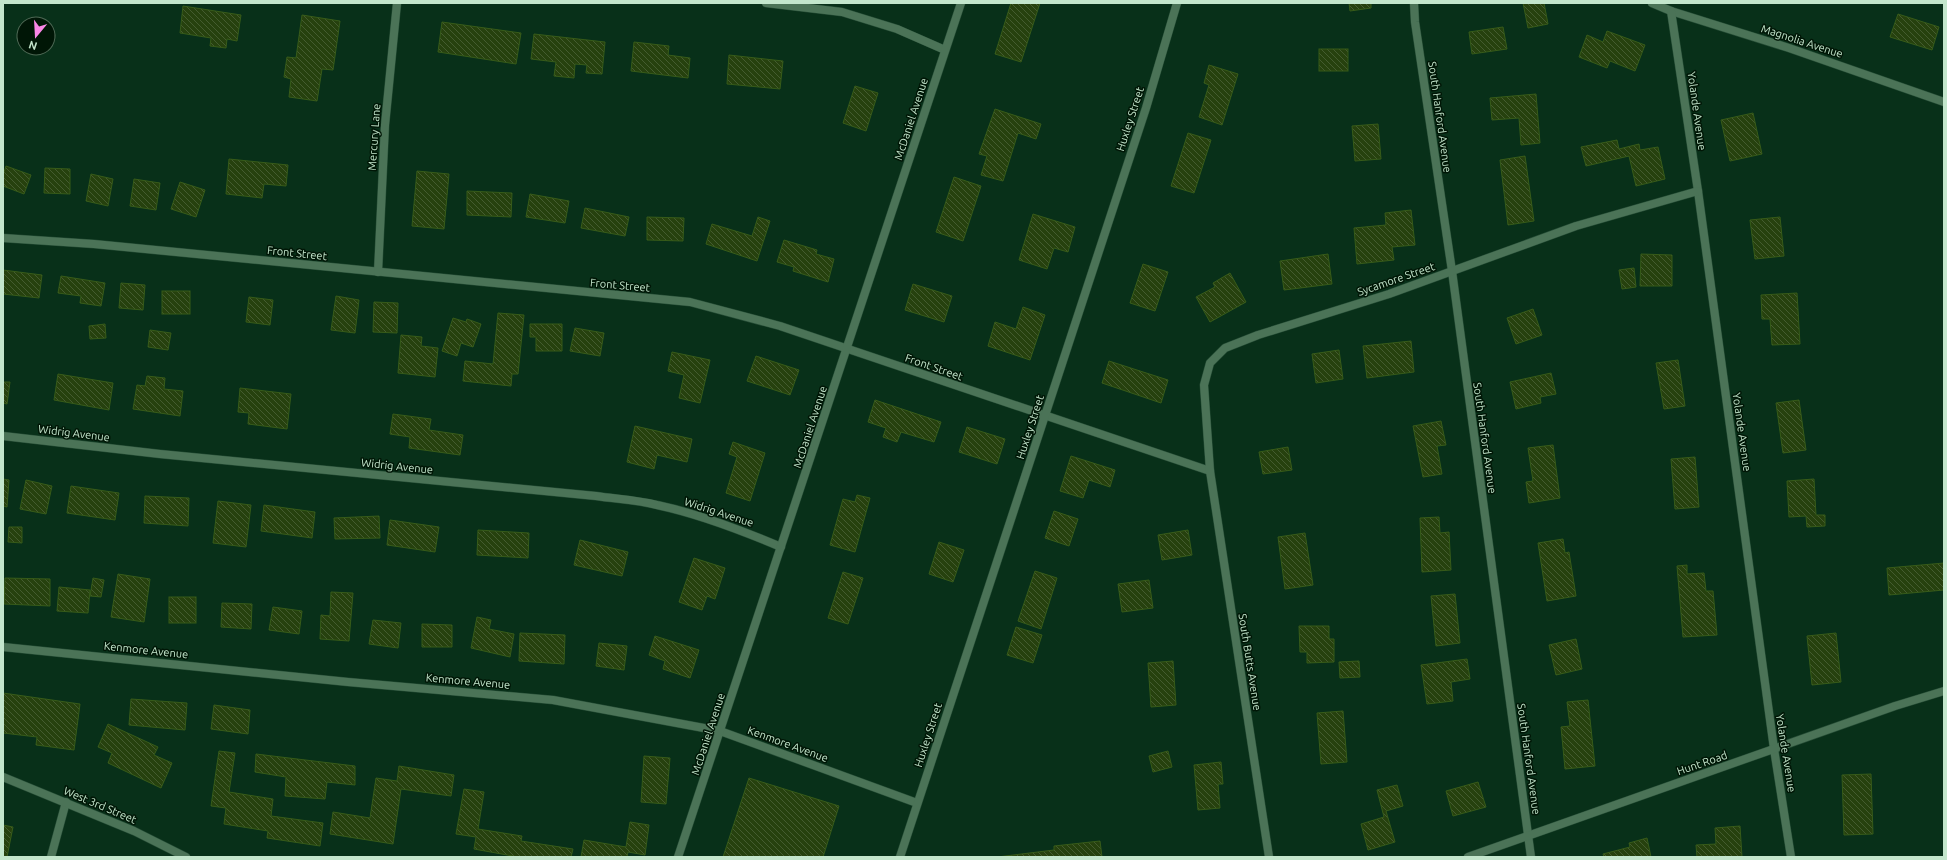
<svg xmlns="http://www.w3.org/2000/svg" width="1947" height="860" viewBox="0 0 1947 860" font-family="Ubuntu,sans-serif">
  <defs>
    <pattern id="building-back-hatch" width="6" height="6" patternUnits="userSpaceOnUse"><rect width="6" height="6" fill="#26410e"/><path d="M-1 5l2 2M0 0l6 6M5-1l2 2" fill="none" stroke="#445c30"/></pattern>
  </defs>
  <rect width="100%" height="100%" fill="#083019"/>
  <g fill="url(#building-back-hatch)" stroke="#375b19">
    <polygon points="1011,3 1040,3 1021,62 995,54"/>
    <polygon points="1349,3 1371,3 1371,8 1350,11"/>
    <polygon points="1523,3 1544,3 1548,24 1528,28"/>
    <polygon points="183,6 241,15 237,41 227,39 226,48 210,46 211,38 180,33"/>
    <polygon points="1898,14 1939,27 1932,50 1890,37"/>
    <polygon points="302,15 340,21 333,70 322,69 317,101 289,97 291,79 284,77 287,57 296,58"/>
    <polygon points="442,22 521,33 516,64 438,52"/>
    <polygon points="1503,27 1507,49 1472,54 1469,32"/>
    <polygon points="1607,31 1645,45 1635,71 1610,61 1607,68 1579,57 1587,35 1603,42"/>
    <polygon points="534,34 605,42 602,74 586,73 587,65 575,64 574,78 554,76 556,62 531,59"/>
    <polygon points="634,42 669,46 668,55 690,58 688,78 631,71"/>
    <rect x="1319" y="49" width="29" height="22"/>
    <polygon points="729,55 783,61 780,89 727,84"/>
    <polygon points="1209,65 1238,74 1222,125 1199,117 1209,85 1204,83"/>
    <polygon points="855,86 878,93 866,131 843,123"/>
    <polygon points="1536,94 1540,143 1521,145 1519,118 1492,120 1490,98"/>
    <polygon points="995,109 1041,124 1036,139 1018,133 1003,181 981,175 987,156 979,154"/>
    <polygon points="1753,113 1762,154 1730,161 1721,120"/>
    <polygon points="1378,124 1381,159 1355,161 1352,126"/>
    <polygon points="1188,133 1211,140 1194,193 1171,186"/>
    <polygon points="1617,140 1619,149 1639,144 1640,150 1658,147 1665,179 1636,186 1629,156 1586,166 1581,147"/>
    <polygon points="1525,156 1534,221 1508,225 1500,160"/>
    <polygon points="229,159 288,165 286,186 264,184 262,198 226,194"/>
    <polygon points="6,166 31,175 24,194 3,186 3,175"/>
    <polygon points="45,168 70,169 70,194 44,193"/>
    <polygon points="417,171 449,174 444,229 412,226"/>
    <polygon points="91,174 113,179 108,206 86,201"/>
    <polygon points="954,177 981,186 963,241 936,232"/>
    <polygon points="134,179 160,183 156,210 130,206"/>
    <polygon points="180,182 205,190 196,217 171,209"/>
    <polygon points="467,191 512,193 511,217 467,215"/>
    <polygon points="530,194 569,201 565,223 526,217"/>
    <polygon points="585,208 629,217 625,236 581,228"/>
    <polygon points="1411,210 1415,245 1392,247 1394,260 1357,264 1354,228 1386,225 1385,213"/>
    <polygon points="1033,214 1075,227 1068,252 1054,248 1047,269 1019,260"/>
    <polygon points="647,217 684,218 683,241 647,240"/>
    <polygon points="758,217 770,221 757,261 706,244 712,224 752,236"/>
    <polygon points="1780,217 1784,256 1755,259 1750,220"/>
    <polygon points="784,240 817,250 816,254 834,259 828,282 793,271 794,267 777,262"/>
    <polygon points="1328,254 1332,284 1284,290 1280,261"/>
    <polygon points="1641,254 1672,255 1672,286 1640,286"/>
    <polygon points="1143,264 1168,272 1155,311 1130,303"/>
    <polygon points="1634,268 1636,287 1622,289 1619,270"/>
    <polygon points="3,270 42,275 39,298 3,294"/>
    <polygon points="1230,273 1246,302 1210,322 1196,297 1215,287 1213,283"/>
    <polygon points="61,276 105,283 101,306 80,303 81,296 58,293"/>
    <polygon points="121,283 145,285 143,310 119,308"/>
    <polygon points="913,284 952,296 944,322 905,310"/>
    <rect x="162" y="291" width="28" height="23"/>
    <polygon points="1797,293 1800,344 1772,345 1770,319 1762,319 1761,295"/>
    <polygon points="336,296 359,300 355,333 331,330"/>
    <polygon points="249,297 273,300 270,325 246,322"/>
    <polygon points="374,302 398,303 397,333 373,332"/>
    <polygon points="1023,307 1045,315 1030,360 988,346 995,322 1016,329"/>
    <polygon points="1533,309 1542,335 1516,344 1507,318"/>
    <polygon points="498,313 524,315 518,374 512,374 511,386 463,381 465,361 493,364"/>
    <polygon points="453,318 466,322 467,319 481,324 473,347 461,343 457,356 442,351"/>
    <polygon points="105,324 106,338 90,339 89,326"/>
    <polygon points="530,324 562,324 562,351 536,351 536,337 530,337"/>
    <polygon points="575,328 604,333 600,356 570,351"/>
    <polygon points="150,330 171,333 168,350 148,347"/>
    <polygon points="401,335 422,337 421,346 438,348 435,377 398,373"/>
    <polygon points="1411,341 1414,372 1367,378 1363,346"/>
    <polygon points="1339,350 1343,379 1316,383 1312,354"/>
    <polygon points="672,352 710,360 700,403 679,398 684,375 668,371"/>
    <polygon points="756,356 799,370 790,395 747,381"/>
    <polygon points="1678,360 1685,406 1664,409 1656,363"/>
    <polygon points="1109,361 1168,380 1161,403 1102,383"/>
    <polygon points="1551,373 1556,394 1540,397 1541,403 1516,409 1510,382"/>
    <polygon points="58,374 113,383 109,410 54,400"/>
    <polygon points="147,376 165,378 164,389 183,391 180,416 133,409 137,385 145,386"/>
    <polygon points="3,382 10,382 7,404 3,403"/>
    <polygon points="240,388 291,394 287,429 248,424 249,413 238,412"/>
    <polygon points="875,400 941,422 934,442 901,432 897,442 883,437 886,428 868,422"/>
    <polygon points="1799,400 1806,450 1783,453 1776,403"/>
    <polygon points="393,414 431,419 429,430 463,435 460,455 409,448 410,437 390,434"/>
    <polygon points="1441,421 1446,445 1437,446 1442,474 1423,477 1413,426"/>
    <polygon points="635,426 692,439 687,462 657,455 654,469 627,462"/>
    <polygon points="967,427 1005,439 997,464 959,452"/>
    <polygon points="733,442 765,453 750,501 726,493 737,457 729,454"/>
    <polygon points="1553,445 1560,498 1529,503 1526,482 1533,481 1528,448"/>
    <polygon points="1288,447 1292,470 1263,474 1259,452"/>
    <polygon points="1071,456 1115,470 1110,487 1089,480 1083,498 1060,491"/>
    <polygon points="1695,457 1699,507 1675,509 1671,459"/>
    <polygon points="3,479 9,480 7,507 3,506"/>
    <polygon points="1814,479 1816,515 1825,515 1825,526 1807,527 1806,516 1789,517 1787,481"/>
    <polygon points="26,480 52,486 46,514 20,509"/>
    <polygon points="71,486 119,493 115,520 67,513"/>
    <polygon points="857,495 870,498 855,552 830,545 843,499 855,502"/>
    <polygon points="145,496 189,498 188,526 144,523"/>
    <polygon points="218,501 251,505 246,547 213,543"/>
    <polygon points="264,505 315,512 312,538 261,531"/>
    <polygon points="1054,511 1078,519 1069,546 1045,538"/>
    <polygon points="379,516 380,538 335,539 334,518"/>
    <polygon points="1439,517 1440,533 1449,532 1451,570 1422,572 1420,518"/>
    <polygon points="390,520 439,527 435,552 387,545"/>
    <polygon points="9,527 22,527 22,543 8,542"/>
    <polygon points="478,530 529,533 528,558 477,555"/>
    <polygon points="1188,530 1192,555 1162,560 1158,535"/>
    <polygon points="1305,533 1313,585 1285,589 1278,537"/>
    <polygon points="1563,539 1565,553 1569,552 1576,596 1547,601 1538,543"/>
    <polygon points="580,540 628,552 622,576 574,565"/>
    <polygon points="939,542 964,550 953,582 929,574"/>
    <polygon points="694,558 725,568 715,599 707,596 702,610 679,602"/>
    <polygon points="1944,563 1944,590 1889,595 1887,568"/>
    <polygon points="1687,565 1687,574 1704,573 1706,591 1713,591 1717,635 1683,637 1677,566"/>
    <polygon points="1035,571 1057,578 1041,629 1018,621"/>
    <polygon points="843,572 863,578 848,624 828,618"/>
    <polygon points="118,574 150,579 144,622 111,617"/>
    <polygon points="5,578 50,579 50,606 4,604"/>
    <polygon points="93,578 104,580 101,597 90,596"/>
    <polygon points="1149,580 1153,608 1122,612 1118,584"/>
    <polygon points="59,587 90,590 88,613 57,611"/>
    <polygon points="331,592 353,593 349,641 320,639 321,615 330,616"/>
    <polygon points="1455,594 1460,643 1436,646 1431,596"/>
    <rect x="169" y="597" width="27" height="26"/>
    <polygon points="222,603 252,604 251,629 221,627"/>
    <polygon points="273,607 302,611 299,634 269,630"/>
    <polygon points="477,617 491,620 489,629 514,634 510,657 471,648"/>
    <polygon points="373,620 401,623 398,648 369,644"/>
    <polygon points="422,624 452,625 452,647 422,647"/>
    <polygon points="1299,626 1329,626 1329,639 1334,639 1334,662 1307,663 1307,652 1300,652"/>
    <polygon points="1016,627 1042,635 1033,663 1007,655"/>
    <polygon points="520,633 565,635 564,664 519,661"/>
    <polygon points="1836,633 1841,682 1812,685 1807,636"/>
    <polygon points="655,636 699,650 690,678 663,669 665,661 649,655"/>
    <polygon points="1576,639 1582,669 1556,675 1549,645"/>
    <polygon points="599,643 627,646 624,670 596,666"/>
    <polygon points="1467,659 1470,679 1451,682 1453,701 1427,704 1421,665"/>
    <polygon points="1173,661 1176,705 1151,707 1148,663"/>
    <polygon points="1359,661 1360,677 1340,678 1339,662"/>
    <polygon points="3,693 80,704 74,750 36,745 37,737 3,733"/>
    <polygon points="131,699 187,703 185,730 129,725"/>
    <polygon points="1588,700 1595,766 1565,769 1561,727 1570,726 1567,702"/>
    <polygon points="214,705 250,710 248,734 211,729"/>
    <polygon points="1343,711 1347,762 1321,764 1317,713"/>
    <polygon points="108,724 158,747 154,755 172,763 161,788 108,763 112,753 98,747"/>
    <polygon points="219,751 235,753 229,792 273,799 271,816 323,823 320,846 267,838 268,831 224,824 226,808 211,806"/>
    <polygon points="1168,751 1172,767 1153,772 1149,756"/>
    <polygon points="256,754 355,766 355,785 327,782 325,799 285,796 286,777 255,772"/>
    <polygon points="644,756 670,758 666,804 641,802"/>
    <polygon points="1221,762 1223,784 1218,784 1220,808 1198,810 1194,765"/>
    <polygon points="399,766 454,775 451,796 401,789 393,844 330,834 333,812 370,818 376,778 397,781"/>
    <polygon points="1871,774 1873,834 1844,835 1842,775"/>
    <polygon points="749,778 839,806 823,857 723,857"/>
    <polygon points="1478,782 1486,807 1453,816 1446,791"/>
    <polygon points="1397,785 1403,806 1386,811 1395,842 1368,850 1361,824 1384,817 1377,790"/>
    <polygon points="464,789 484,792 478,829 522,836 521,841 573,849 571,857 518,857 474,849 476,837 456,834"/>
    <polygon points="630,822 649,825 645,855 628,852 627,857 581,857 584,840 626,847"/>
    <polygon points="3,825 13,827 7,857 3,857"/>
    <polygon points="1740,826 1742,857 1697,857 1696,845 1716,844 1715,828"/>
    <polygon points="1647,838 1651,857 1604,857 1603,854 1630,847 1629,843"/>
    <polygon points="1100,841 1102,857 997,857 1054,850 1054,846"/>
  </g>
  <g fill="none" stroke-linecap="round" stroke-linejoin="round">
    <g stroke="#264d36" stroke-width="9">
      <g id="minor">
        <polyline points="766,3 842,12 897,29 945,50"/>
        <polyline points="1414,3 1415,22 1452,271 1531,857"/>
        <polyline points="1652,3 1671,11 1789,48 1944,102"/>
        <polyline points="1671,11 1698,191 1774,749 1791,857"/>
        <polyline points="3,238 94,244 690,302 780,326 1210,471"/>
        <polyline points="378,272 385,125 397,3"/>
        <path d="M 3,436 L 160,454 L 596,496 C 616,499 637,500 657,505 C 700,514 741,530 781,547"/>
        <polyline points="3,647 348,682 553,700 720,731 917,803"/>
        <polyline points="51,857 66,802"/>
        <polyline points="678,857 961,3"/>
        <polyline points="900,857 1146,108 1177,3"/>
        <polyline points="1269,857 1210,471 1204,385 1210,363 1225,348 1258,335 1389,294 1576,226 1698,191"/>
      </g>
    </g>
    <g stroke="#264d36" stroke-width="9">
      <g id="tertiary">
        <polyline points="3,777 134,831 186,857"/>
        <polyline points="1468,857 1895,706 1944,691"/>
      </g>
    </g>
    <use href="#minor" stroke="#4b7357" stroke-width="8"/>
    <use href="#tertiary" stroke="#4b7357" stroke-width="8"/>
  </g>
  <g text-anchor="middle" stroke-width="3" stroke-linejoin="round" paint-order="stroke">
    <g font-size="11" fill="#c3e6cc" stroke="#001606">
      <text transform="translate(1802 41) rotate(18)" y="4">Magnolia Avenue</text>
      <text transform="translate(1697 111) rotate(82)" y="4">Yolande Avenue</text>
      <text transform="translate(1440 117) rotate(82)" y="4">South Hanford Avenue</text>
      <text transform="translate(911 119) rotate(-72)" y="4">McDaniel Avenue</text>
      <text transform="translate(1130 119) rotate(-72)" y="4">Huxley Street</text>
      <text transform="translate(374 137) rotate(-86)" y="4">Mercury Lane</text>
      <text transform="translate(297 253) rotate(6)" y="4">Front Street</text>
      <text transform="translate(1396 279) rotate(-19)" y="4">Sycamore Street</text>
      <text transform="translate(620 285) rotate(5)" y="4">Front Street</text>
      <text transform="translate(934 367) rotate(19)" y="4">Front Street</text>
      <text transform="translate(810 427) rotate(-72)" y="4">McDaniel Avenue</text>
      <text transform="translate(1030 427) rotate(-72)" y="4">Huxley Street</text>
      <text transform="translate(1742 432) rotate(82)" y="4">Yolande Avenue</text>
      <text transform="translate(74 433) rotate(7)" y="4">Widrig Avenue</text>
      <text transform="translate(1485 438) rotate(82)" y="4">South Hanford Avenue</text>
      <text transform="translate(397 466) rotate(6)" y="4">Widrig Avenue</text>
      <text transform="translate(719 512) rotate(18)" y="4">Widrig Avenue</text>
      <text transform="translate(146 650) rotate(6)" y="4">Kenmore Avenue</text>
      <text transform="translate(1250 662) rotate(81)" y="4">South Butts Avenue</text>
      <text transform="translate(468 681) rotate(5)" y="4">Kenmore Avenue</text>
      <text transform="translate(708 734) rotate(-72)" y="4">McDaniel Avenue</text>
      <text transform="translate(928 735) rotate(-72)" y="4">Huxley Street</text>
      <text transform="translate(788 744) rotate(20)" y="4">Kenmore Avenue</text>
      <text transform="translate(1786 753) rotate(81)" y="4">Yolande Avenue</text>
      <text transform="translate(1529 759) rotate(82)" y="4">South Hanford Avenue</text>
      <text transform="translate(1702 763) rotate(-19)" y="4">Hunt Road</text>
      <text transform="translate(100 805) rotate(23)" y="4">West 3rd Street</text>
    </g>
  </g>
  <rect width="1947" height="860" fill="none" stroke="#c3e6cc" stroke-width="8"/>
  <g transform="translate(36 36) rotate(198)"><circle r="19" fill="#001606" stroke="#4e6955"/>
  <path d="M0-3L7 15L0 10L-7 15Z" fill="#fa87e7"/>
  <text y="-6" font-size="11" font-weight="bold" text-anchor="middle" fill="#c3e6cc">N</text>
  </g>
</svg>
